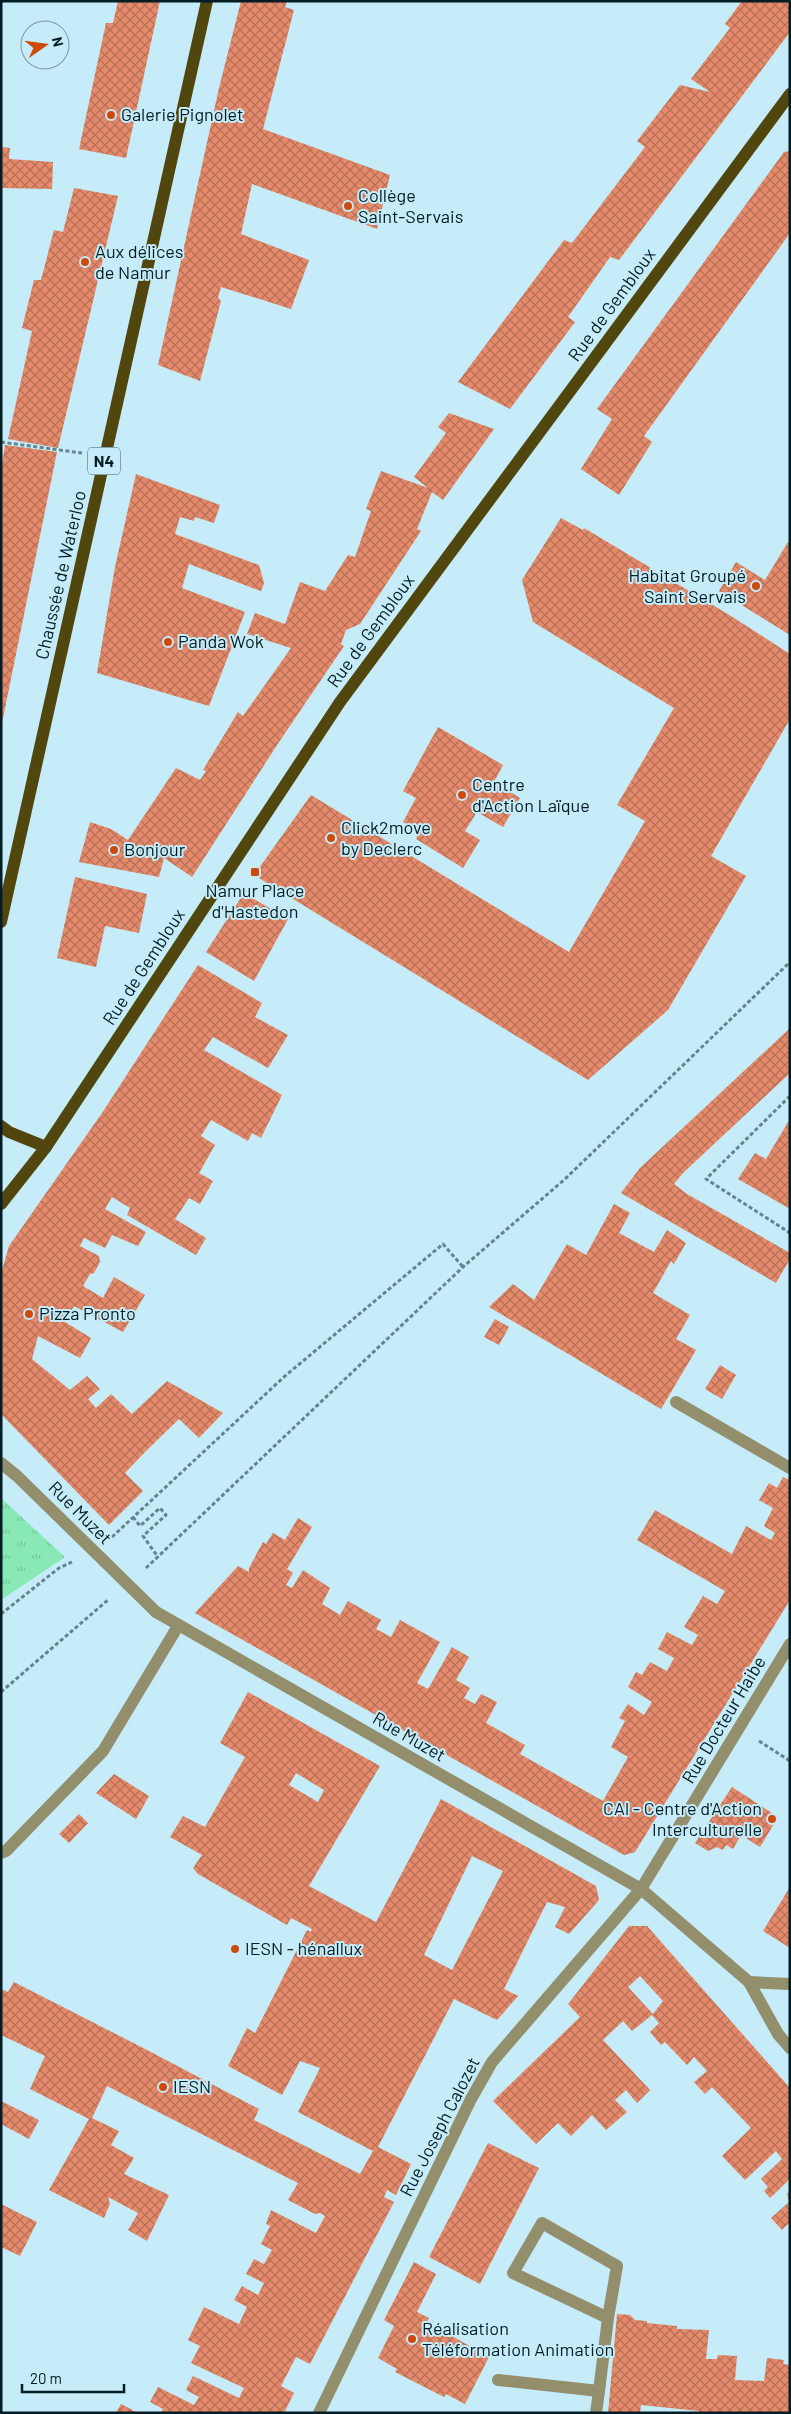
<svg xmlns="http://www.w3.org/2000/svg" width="791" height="2414" viewBox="0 0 791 2414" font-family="Barlow,sans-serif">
  <defs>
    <pattern id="park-tufts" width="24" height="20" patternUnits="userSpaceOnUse" patternTransform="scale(1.25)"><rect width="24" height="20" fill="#88e9b6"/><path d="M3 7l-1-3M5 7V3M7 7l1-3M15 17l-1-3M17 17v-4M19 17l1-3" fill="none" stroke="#74c79c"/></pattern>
    <pattern id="building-cross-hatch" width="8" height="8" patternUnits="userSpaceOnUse" patternTransform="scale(1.25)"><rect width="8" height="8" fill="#e58a6a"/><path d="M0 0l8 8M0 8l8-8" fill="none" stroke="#b77057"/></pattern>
  </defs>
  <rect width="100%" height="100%" fill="#c5ecf8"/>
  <polygon fill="url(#park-tufts)" points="1,1498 65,1557 1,1600"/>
  <g fill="url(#building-cross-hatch)" fill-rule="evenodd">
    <polygon points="118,1 160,1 126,158 79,149 106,23 113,23"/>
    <polygon points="241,1 287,1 285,7 294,10 263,129 390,175 377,229 252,184 241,234 309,260 291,309 221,287 218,298 221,301 200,381 158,365 219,88"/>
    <polygon points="742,1 790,1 790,32 619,260 610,257 568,317 575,322 510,409 458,382 564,240 572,243 645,147 637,141 680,85 710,92 691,79 730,28 725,24"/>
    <polygon points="1,147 10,148 9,159 53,162 52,189 1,188"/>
    <polygon points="790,151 790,233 644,436 652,442 619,495 581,469 612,419 597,409 784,152"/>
    <polygon points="74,188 118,196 58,448 8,439 32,331 22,328 34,280 41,280 54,230 63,232"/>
    <polygon points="449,413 494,429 443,500 432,492 417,529 421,531 360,624 346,630 341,644 344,646 279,742 192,877 164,858 159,877 79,862 90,822 111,829 128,840 176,768 200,780 206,771 203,770 238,712 243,716 291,648 247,634 255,613 285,624 300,582 325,591 348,555 355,557 371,511 366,509 381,471 428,488 414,477 446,433 438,427"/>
    <polygon points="5,445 57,452 2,723 1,470"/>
    <polygon points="136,474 220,505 214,523 195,517 194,521 180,517 175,534 259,565 264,583 261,591 189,564 182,588 245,612 209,706 97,673 115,567"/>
    <polygon points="561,518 583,530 584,528 731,616 790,654 790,719 711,856 746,876 668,1010 588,1080 254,875 311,795 569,952 645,821 617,805 674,708 533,622 522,580"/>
    <polygon points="788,542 790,543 790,635 719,591 736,562 765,580"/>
    <polygon points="438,727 503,765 494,782 520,798 503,827 477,812 465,831 480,840 463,868 416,839 419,833 403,822 416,798 403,791"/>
    <polygon points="75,877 147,894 139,933 105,926 96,967 57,958"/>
    <polygon points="244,893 288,919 254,981 206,952"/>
    <polygon points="198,965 262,1003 255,1017 288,1035 268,1068 213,1037 204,1050 282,1095 261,1138 252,1133 248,1141 211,1120 201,1136 215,1145 199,1173 213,1181 200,1204 189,1198 175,1219 206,1238 196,1255 127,1215 130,1208 112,1197 105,1209 146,1232 138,1246 112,1235 105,1248 84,1238 80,1246 99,1256 100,1262 94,1273 90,1274 83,1286 103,1298 114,1277 145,1295 123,1332 74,1306 65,1322 91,1338 80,1358 38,1336 32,1359 70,1390 87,1376 100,1389 88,1399 96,1408 111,1394 132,1414 167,1381 223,1413 199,1438 179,1419 145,1452 125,1473 143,1491 109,1525 1,1414 1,1274 9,1246 102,1113"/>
    <polygon points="790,1028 790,1073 683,1173 674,1184 687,1194 790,1253 790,1259 776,1283 621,1193 640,1168"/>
    <polygon points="788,1122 790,1123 790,1209 738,1179 755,1153 766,1159"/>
    <polygon points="614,1204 630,1213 619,1233 654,1252 667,1230 686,1243 674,1264 671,1261 653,1293 690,1315 676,1339 696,1350 661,1409 489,1307 513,1284 534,1300 567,1244 586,1255"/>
    <polygon points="495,1319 509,1327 499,1345 484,1337"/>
    <polygon points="720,1365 736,1375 722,1399 705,1389"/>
    <polygon points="783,1477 790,1480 790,1600 635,1852 624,1855 195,1613 238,1566 249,1572 249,1568 263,1542 266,1544 273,1533 285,1540 298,1518 312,1527 287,1569 293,1573 286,1585 292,1588 303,1570 330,1588 322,1604 340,1615 348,1601 381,1620 376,1629 391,1637 400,1620 440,1642 417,1683 428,1689 452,1647 469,1657 456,1680 470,1688 464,1698 475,1704 481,1694 497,1702 486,1723 525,1745 520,1754 603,1801 628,1757 611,1747 625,1721 619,1718 628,1704 644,1715 652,1702 628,1687 636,1672 642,1675 650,1662 667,1671 674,1658 658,1649 667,1632 692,1645 698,1635 684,1627 703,1596 717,1604 725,1591 637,1540 655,1510 732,1554 746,1526 771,1540 775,1533 764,1526 773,1508 759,1500 769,1483 777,1488"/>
    <path d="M 248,1692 L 380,1766 L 309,1886 L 376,1922 L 441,1799 L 596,1886 L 599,1900 L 569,1934 L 555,1927 L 565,1907 L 547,1902 L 504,1989 L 518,1996 L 497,2020 L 454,1999 L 378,2147 L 411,2164 L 396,2195 L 387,2190 L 384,2197 L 394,2202 L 310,2364 L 296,2357 L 281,2386 L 294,2393 L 284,2413 L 161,2413 L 163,2409 L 150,2402 L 158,2387 L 194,2405 L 199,2397 L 186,2390 L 193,2376 L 239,2398 L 244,2388 L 191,2363 L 200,2346 L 188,2340 L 204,2307 L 239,2324 L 247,2307 L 234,2300 L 242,2286 L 258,2295 L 264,2283 L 246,2274 L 254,2259 L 264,2264 L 272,2250 L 261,2244 L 270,2226 L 266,2224 L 271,2210 L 316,2233 L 325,2216 L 320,2213 L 315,2214 L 288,2200 L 298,2183 L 107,2086 L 92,2118 L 119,2131 L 111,2145 L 134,2158 L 124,2174 L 169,2195 L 147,2241 L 128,2230 L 138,2213 L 108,2197 L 110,2204 L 104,2218 L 49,2190 L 89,2119 L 30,2089 L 45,2056 L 1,2035 L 1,1989 L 8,1992 L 14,1982 L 149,2051 L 259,2109 L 254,2120 L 360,2174 L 373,2151 L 298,2112 L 320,2068 L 300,2061 L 282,2095 L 228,2066 L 247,2028 L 255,2033 L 307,1930 L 311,1932 L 312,1929 L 291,1918 L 287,1925 L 198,1874 L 193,1868 L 202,1855 L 170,1837 L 183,1816 L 205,1827 L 245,1757 L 220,1743 ZM 296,1773 L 324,1790 L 318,1802 L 289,1785 ZM 472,1856 L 503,1871 L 452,1970 L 424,1955 Z"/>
    <polygon points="114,1774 149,1796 136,1819 96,1793"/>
    <polygon points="732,1787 778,1817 760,1847 741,1835 733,1849 726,1845 723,1850 717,1847 708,1851 695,1843"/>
    <polygon points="79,1814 88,1823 69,1843 59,1834"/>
    <polygon points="790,1887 790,1948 763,1931"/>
    <path d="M 629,1926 L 647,1926 L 790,2088 L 790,2179 L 770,2198 L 764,2191 L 768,2187 L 761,2179 L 782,2159 L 776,2151 L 745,2180 L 722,2156 L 751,2128 L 712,2087 L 705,2094 L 694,2082 L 707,2071 L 694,2057 L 687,2065 L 665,2042 L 661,2045 L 650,2032 L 659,2023 L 652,2015 L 632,2031 L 623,2021 L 603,2040 L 650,2090 L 637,2103 L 626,2090 L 615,2100 L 627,2112 L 606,2130 L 592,2115 L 571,2136 L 558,2123 L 536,2144 L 493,2101 L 580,2017 L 568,2004 ZM 640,1976 L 663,2001 L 653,2014 L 628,1987 Z"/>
    <polygon points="1,2101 39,2120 29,2139 1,2124"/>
    <polygon points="488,2143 539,2168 480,2284 429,2257"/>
    <polygon points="790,2191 790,2222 782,2230 771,2218 789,2202 787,2194"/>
    <polygon points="1,2204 37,2222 20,2256 1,2247"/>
    <polygon points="414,2262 436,2274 417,2312 429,2318 427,2322 489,2357 465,2404 446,2394 444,2397 395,2372 397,2369 378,2358 394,2326 384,2320"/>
    <polygon points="617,2314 630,2315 635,2320 647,2321 647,2323 677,2326 677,2329 709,2330 706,2359 717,2359 718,2355 737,2356 735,2380 764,2381 767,2358 784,2360 783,2364 790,2365 790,2413 699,2413 699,2411 641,2405 640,2413 608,2413"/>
    <polygon points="121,2404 138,2413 116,2413"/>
  </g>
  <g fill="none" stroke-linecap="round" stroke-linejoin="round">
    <g stroke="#65848e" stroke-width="3" stroke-dasharray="4 2.5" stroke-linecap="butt">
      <polyline points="1,442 82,453"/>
      <polyline points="790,1096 706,1179 790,1233"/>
      <polyline points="133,1517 140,1526 160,1508 166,1515 143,1536 158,1557"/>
      <polyline points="112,1537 285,1376 443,1244 463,1267"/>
      <polyline points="146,1568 463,1267 565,1179 790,962"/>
      <polyline points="1,1614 59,1568 72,1562"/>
      <polyline points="1,1692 109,1599"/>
      <polyline points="759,1741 790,1761"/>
    </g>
    <g stroke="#938e6b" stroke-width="12">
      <polyline points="676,1402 790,1468"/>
      <polyline points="1,1463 17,1476 104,1561"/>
      <polyline points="156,1612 641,1889 749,1982 778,2034 790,2048"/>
      <polyline points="1,1853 6,1851 103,1751 178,1626"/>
      <polyline points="749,1982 790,1984"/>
      <polyline points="498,2380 599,2391 596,2413"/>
      <polyline points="599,2391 608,2318 513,2273 542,2223 617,2266 608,2318"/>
      <polyline points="319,2413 471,2099 492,2062 641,1889 790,1644"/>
    </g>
    <g stroke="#50460e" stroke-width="12">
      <polyline points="1,922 207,1"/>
      <polyline points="1,1126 9,1132 46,1147"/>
      <polyline points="1,1204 46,1147 340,702 790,94"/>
    </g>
    <polyline stroke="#938e6b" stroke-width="12" points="104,1561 156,1612"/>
  </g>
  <g fill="#cf490a" stroke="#c5ecf8" stroke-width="2">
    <circle cx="111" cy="115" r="5"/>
    <circle cx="348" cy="206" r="5"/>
    <circle cx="85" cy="262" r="5"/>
    <circle cx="756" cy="586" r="5"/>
    <circle cx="168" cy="642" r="5"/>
    <circle cx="462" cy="795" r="5"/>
    <circle cx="331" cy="838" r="5"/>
    <circle cx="114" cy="850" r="5"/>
    <rect x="250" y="867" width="10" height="10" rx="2.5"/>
    <circle cx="29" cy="1314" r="5"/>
    <circle cx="772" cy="1819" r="5"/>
    <circle cx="235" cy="1949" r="5"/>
    <circle cx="163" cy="2087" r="5"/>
    <circle cx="412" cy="2339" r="5"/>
  </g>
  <g text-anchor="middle" stroke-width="4" stroke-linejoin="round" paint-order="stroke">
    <rect fill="#c5ecf8" stroke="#3e5a63" stroke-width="1" x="88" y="447.5" width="32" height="27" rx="4"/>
    <g font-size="16" font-weight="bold" fill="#041c23">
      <text x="104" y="467">N4</text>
    </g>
    <g font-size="18" fill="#041c23" stroke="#c5ecf8" text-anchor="start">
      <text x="121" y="121">Galerie Pignolet</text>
      <text x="358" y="202">Collège<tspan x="358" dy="21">Saint-Servais</tspan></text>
      <text x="95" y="258">Aux délices<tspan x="95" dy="21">de Namur</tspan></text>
      <text x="746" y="582" text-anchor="end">Habitat Groupé<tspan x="746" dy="21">Saint Servais</tspan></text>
      <text x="178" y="648">Panda Wok</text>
      <text x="472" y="791">Centre<tspan x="472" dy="21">d'Action Laïque</tspan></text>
      <text x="341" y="834">Click2move<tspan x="341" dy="21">by Declerc</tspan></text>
      <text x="124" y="856">Bonjour</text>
      <text x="255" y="897" text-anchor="middle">Namur Place<tspan x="255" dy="21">d'Hastedon</tspan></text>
      <text x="39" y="1320">Pizza Pronto</text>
      <text x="762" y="1815" text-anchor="end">CAI - Centre d'Action<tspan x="762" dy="21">Interculturelle</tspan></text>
      <text x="245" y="1955">IESN - hénallux</text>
      <text x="173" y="2093">IESN</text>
      <text x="422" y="2335">Réalisation<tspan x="422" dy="21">Téléformation Animation</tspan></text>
    </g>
    <g font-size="18" fill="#041c23" stroke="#c5ecf8">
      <text transform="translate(612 305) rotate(-54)" y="6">Rue de Gembloux</text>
      <text transform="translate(61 575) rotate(-77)" y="6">Chaussée de Waterloo</text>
      <text transform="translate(371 631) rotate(-54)" y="6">Rue de Gembloux</text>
      <text transform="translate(144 967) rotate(-57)" y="6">Rue de Gembloux</text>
      <text transform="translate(80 1513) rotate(45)" y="6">Rue Muzet</text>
      <text transform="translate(724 1720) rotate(-59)" y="6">Rue Docteur Haibe</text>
      <text transform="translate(409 1737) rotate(30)" y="6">Rue Muzet</text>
      <text transform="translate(440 2127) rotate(-63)" y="6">Rue Joseph Calozet</text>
    </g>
  </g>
  <rect width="791" height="2414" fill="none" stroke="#041c23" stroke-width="5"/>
  <g transform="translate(45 45) rotate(76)"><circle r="24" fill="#c5ecf8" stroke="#7899a3"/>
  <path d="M0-4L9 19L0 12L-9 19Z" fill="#cf490a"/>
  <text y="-8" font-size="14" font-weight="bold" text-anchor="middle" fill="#041c23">N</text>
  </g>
  <path d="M22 2384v8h102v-8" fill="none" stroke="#041c23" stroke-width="2.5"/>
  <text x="30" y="2384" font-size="15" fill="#041c23" stroke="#c5ecf8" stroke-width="4" paint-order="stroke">20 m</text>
</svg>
